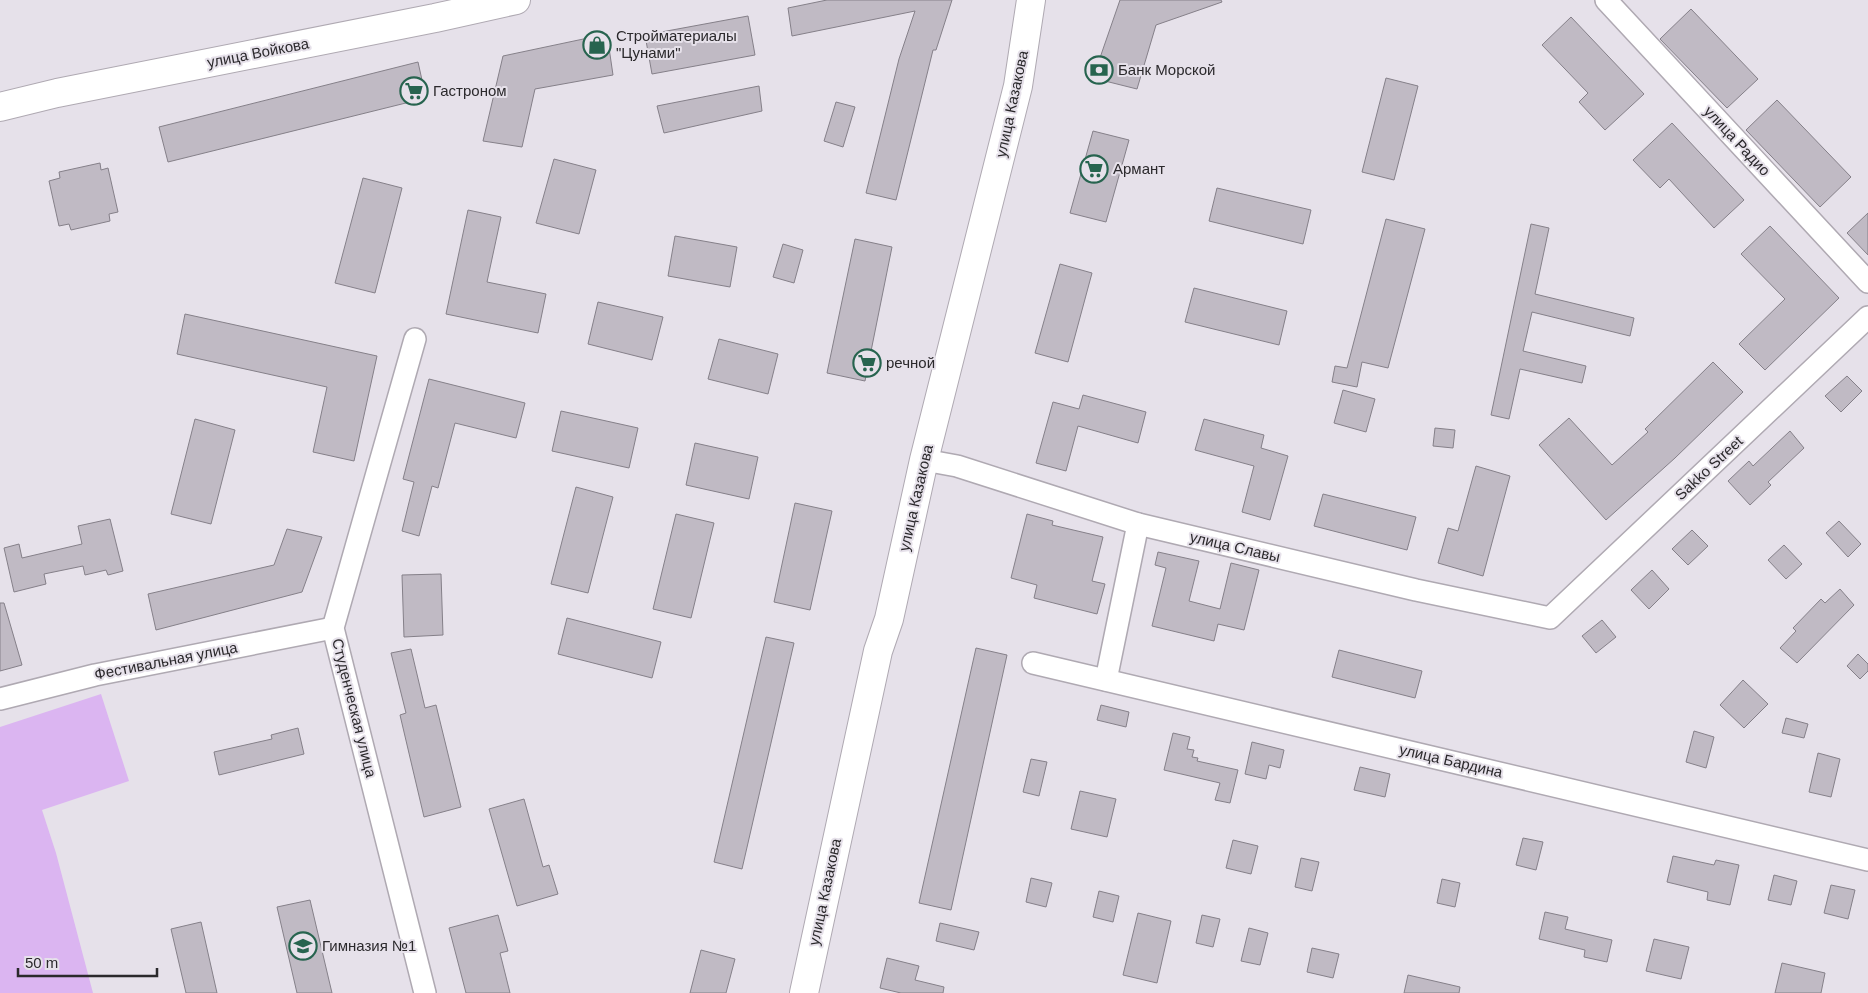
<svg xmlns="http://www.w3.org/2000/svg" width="1868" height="993" viewBox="0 0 1868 993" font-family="Arial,sans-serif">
  <rect width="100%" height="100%" fill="#e6e1ea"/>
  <polygon fill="#dbb5f1" points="101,694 129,781 42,810 56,853 93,993 0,993 0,727"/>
  <g fill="#c0bac4" stroke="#858089">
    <polygon points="827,0 952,0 936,50 933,50 896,200 866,193 899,59 915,11 792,36 788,8"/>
    <polygon points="1120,0 1221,0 1222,2 1156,25 1137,89 1093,78"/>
    <polygon points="1691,9 1758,79 1727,108 1660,39"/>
    <polygon points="748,16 755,55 652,74 645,35"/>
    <polygon points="1571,17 1644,94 1605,130 1579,102 1588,93 1542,45"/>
    <polygon points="607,34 613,75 535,89 522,147 483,141 503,56"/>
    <polygon points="418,62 426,98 168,162 159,127"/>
    <polygon points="1386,78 1418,86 1394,180 1362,172"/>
    <polygon points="759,86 762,111 664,133 657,106"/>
    <polygon points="1777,100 1851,177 1820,207 1746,130"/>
    <polygon points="836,102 855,107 843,147 824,141"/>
    <polygon points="1672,123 1744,200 1714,228 1669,179 1660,188 1633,160"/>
    <polygon points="1093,131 1129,140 1106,222 1070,213"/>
    <polygon points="554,159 596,170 579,234 536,223"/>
    <polygon points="100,163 101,170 108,168 118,212 109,214 110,221 71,230 69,224 59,226 49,181 60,178 59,172"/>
    <polygon points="363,178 402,188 375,293 335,283"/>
    <polygon points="1217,188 1311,210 1303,244 1209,221"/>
    <polygon points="468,210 501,217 487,282 546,294 538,333 446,314"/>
    <polygon points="1868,213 1868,255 1847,233"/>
    <polygon points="1386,219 1425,229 1388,368 1362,362 1357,387 1332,382 1335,366 1347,368"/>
    <polygon points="1531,224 1549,228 1535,294 1634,318 1630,336 1532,312 1523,351 1586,366 1582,383 1520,369 1509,419 1491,415"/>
    <polygon points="1770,226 1839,298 1765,370 1739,344 1785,299 1741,254"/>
    <polygon points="675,236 737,247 730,287 668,276"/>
    <polygon points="855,239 892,247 865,381 827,373"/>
    <polygon points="783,244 803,250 794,283 773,277"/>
    <polygon points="1060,264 1092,273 1068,362 1035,353"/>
    <polygon points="1194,288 1287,311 1279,345 1185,322"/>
    <polygon points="598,302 663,317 652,360 588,344"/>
    <polygon points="185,314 377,356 354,461 313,452 327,387 177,354"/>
    <polygon points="719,339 778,354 768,394 708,379"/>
    <polygon points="1713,362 1743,392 1675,458 1606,520 1539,445 1569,418 1612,465 1648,432 1645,429"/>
    <polygon points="1847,376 1862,391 1841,412 1825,396"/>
    <polygon points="429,379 525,403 516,438 455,423 438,488 432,486 419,536 402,531 414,482 403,479"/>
    <polygon points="1343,390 1375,399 1366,432 1334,423"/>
    <polygon points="1083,395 1146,412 1138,443 1078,426 1066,471 1036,463 1053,402 1079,409"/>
    <polygon points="561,411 638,428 629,468 552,451"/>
    <polygon points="195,419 235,430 211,524 171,514"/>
    <polygon points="1204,419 1264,435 1261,448 1288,456 1270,520 1242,512 1254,466 1195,450"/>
    <polygon points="1435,428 1455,430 1453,448 1433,446"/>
    <polygon points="1790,431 1804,448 1768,482 1771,485 1750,505 1728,481 1749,461 1753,466"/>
    <polygon points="695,443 758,457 749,499 686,485"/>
    <polygon points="1476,466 1510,476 1483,576 1438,563 1448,528 1458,531"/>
    <polygon points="576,487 613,497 588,593 551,584"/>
    <polygon points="1323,494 1416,517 1407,550 1314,526"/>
    <polygon points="795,503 832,511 810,610 774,602"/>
    <polygon points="676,514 714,523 691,618 653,609"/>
    <polygon points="1027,514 1053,521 1052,525 1103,537 1092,581 1105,584 1097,614 1034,598 1037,585 1011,578"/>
    <polygon points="110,519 123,571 108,575 106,570 85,575 83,566 44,574 46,584 14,592 4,548 19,544 22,558 82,544 78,526"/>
    <polygon points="1839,521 1861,544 1848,557 1826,533"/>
    <polygon points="287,529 322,537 302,592 156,630 148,594 274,565"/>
    <polygon points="1692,530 1708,546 1688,565 1672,549"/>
    <polygon points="1784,545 1802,564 1786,579 1768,560"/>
    <polygon points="1158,552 1199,561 1189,601 1220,609 1231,563 1259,570 1244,630 1218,624 1214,641 1152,626 1166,568 1155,565"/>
    <polygon points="1652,570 1669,589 1649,609 1631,590"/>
    <polygon points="441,574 443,635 404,637 402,575"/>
    <polygon points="1840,589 1854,605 1797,663 1780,648 1796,631 1793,628 1821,599 1825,603"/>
    <polygon points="0,603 4,603 22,665 0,671"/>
    <polygon points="567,618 661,642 652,678 558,654"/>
    <polygon points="1602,620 1616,637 1596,653 1582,636"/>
    <polygon points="766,637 794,643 742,869 714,862"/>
    <polygon points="976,648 1007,655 951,910 919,903"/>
    <polygon points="411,649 425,708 436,705 461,807 424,817 400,715 406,713 391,653"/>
    <polygon points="1339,650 1422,671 1415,698 1332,677"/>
    <polygon points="1858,654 1868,664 1868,671 1860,679 1847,666"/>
    <polygon points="1743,680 1768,704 1744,728 1720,705"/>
    <polygon points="1101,705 1129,712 1126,727 1097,720"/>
    <polygon points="1786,718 1808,724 1804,738 1782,733"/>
    <polygon points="298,728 304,754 219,775 214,752 272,739 271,735"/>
    <polygon points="1694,731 1714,737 1706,768 1686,762"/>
    <polygon points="1173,733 1190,737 1187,749 1194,750 1192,757 1198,758 1197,761 1238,770 1230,803 1215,800 1220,783 1164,770"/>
    <polygon points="1252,742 1284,750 1280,768 1269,765 1266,779 1245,774"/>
    <polygon points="1818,753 1840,759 1831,797 1809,792"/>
    <polygon points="1031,759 1047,762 1039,796 1023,792"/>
    <polygon points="1360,767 1390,774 1385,797 1354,790"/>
    <polygon points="1080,791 1116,799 1107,837 1071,829"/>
    <polygon points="524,799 543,867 549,865 558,894 517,906 489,809"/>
    <polygon points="1523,838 1543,842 1536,870 1516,865"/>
    <polygon points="1233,840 1258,846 1251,874 1226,868"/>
    <polygon points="1673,856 1714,865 1716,860 1739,865 1730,905 1707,900 1708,892 1667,882"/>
    <polygon points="1301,858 1319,862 1312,891 1295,887"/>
    <polygon points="1774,875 1797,881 1791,905 1768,900"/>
    <polygon points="1031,878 1052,883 1046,907 1026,902"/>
    <polygon points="1442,879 1460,883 1455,907 1437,903"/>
    <polygon points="1831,885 1855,890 1848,919 1824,913"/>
    <polygon points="1099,891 1119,896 1113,922 1093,917"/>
    <polygon points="310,900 332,993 297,993 277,907"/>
    <polygon points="1545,912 1568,917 1565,929 1612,940 1607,962 1584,957 1585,950 1539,939"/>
    <polygon points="1138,913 1171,921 1157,983 1123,975"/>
    <polygon points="498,915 508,951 500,953 510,993 466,993 449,928"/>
    <polygon points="1202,915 1220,919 1213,947 1196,943"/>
    <polygon points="201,922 217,993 186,993 171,929"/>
    <polygon points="940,923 979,932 974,950 936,941"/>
    <polygon points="1249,928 1268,933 1260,965 1241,961"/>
    <polygon points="1654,939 1689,947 1681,979 1646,971"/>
    <polygon points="1312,948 1339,954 1333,978 1307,972"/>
    <polygon points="701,950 735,959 726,993 690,993"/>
    <polygon points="887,958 919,966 915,980 944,987 943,993 901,993 880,988"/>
    <polygon points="1782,963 1825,973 1821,993 1775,993"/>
    <polygon points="1408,975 1460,987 1459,993 1404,993"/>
  </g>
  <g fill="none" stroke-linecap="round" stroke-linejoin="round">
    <g stroke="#afa9b2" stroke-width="24">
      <g id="minor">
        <polyline points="1606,0 1868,282"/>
        <polyline points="415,339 333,628 425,993"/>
        <polyline points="924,460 957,466 1138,524 1416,590 1550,618 1868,317"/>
        <polyline points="1033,663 1868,860"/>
        <polyline points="1106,680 1138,524"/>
        <polyline points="0,699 95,675 333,628"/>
      </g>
    </g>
    <g stroke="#afa9b2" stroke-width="30">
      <g id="major">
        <polyline points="0,107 57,93 435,18 516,0"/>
        <polyline points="804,993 878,651 889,619 924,460 1018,86 1031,0"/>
      </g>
    </g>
    <use href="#minor" stroke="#fff" stroke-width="21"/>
    <use href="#major" stroke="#fff" stroke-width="28"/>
  </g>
  <defs>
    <g id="shop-ring" transform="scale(1.4375)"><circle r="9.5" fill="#e6e1ea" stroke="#27644f" stroke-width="1.5"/><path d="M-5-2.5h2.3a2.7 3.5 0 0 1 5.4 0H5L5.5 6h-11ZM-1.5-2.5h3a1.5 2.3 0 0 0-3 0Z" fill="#27644f"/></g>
    <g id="bank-ring" transform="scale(1.4375)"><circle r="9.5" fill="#e6e1ea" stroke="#27644f" stroke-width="1.5"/><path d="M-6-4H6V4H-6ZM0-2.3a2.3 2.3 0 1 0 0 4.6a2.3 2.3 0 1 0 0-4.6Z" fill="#27644f"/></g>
    <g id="supermarket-ring" transform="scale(1.4375)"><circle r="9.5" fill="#e6e1ea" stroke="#27644f" stroke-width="1.5"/><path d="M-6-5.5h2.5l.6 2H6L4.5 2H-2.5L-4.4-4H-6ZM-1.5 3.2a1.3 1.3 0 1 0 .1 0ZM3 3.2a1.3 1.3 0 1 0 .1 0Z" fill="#27644f"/></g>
    <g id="school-ring" transform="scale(1.4375)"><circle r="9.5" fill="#e6e1ea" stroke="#27644f" stroke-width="1.5"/><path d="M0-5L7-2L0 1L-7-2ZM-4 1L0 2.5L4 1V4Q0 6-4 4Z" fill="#27644f"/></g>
  </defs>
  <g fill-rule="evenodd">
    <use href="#shop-ring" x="597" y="45"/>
    <use href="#bank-ring" x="1099" y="70"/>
    <use href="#supermarket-ring" x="414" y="91"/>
    <use href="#supermarket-ring" x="1094" y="169"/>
    <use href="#supermarket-ring" x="867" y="363"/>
    <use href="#school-ring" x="303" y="946"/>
  </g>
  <g text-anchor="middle" stroke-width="4" stroke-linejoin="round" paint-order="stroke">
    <g font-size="15" fill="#2b292c" stroke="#e6e1ea" text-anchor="start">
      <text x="616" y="41">Стройматериалы<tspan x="616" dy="17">"Цунами"</tspan></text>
      <text x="1118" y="75">Банк Морской</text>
      <text x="433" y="96">Гастроном</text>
      <text x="1113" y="174">Армант</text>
      <text x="886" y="368">речной</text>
      <text x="322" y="951">Гимназия №1</text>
    </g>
    <g font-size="15" fill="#2b292c" stroke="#e6e1ea">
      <text transform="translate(258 53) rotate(-11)" y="5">улица Войкова</text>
      <text transform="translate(1012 104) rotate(-78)" y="5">улица Казакова</text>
      <text transform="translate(1737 141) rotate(47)" y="5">улица Радио</text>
      <text transform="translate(1709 468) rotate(-43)" y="5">Sakko Street</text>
      <text transform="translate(916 498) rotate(-77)" y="5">улица Казакова</text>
      <text transform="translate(1235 547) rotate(13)" y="5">улица Славы</text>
      <text transform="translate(166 661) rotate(-11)" y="5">Фестивальная улица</text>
      <text transform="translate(354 708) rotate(76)" y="5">Студенческая улица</text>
      <text transform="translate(1451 761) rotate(13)" y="5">улица Бардина</text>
      <text transform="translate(825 892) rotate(-78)" y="5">улица Казакова</text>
    </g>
  </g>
  <path d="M18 968v8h139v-8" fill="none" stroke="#2b292c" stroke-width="2.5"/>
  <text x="25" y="968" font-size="15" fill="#2b292c" stroke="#e6e1ea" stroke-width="4" paint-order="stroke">50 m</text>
</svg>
